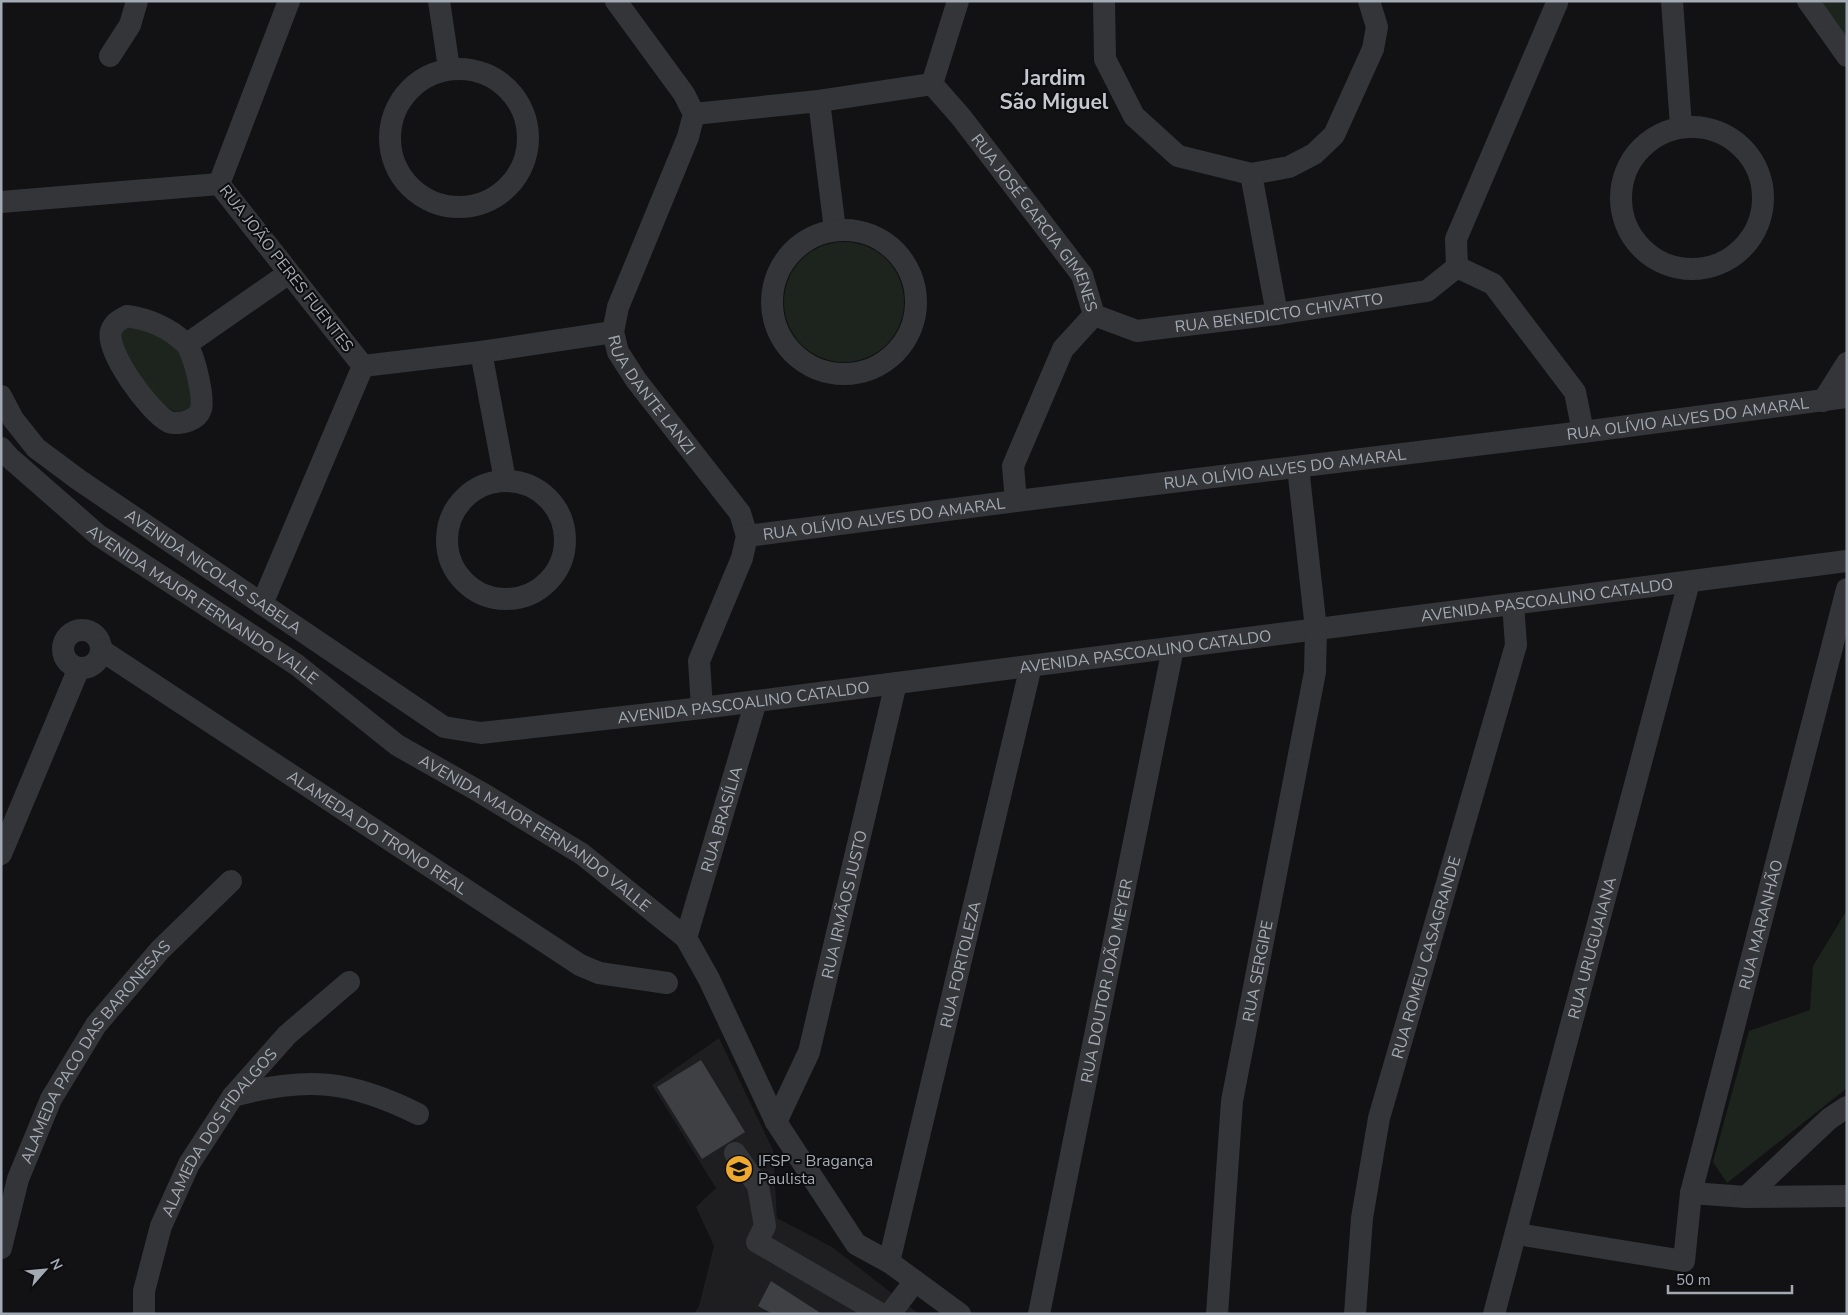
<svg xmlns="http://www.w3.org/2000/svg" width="1848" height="1315" viewBox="0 0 1848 1315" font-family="'Nunito Sans',sans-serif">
  <rect width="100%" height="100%" fill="#121214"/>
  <polygon fill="#1e1e21" points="719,1038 773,1150 777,1218 832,1247 919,1314 694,1314 699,1306 714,1246 696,1207 716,1188 652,1085"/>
  <g fill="#1d241d">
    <polygon points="1812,1 1847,1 1847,49"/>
    <circle cx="844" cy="302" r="60"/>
    <polygon points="142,325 180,351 194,400 188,410 176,412 159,403 143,386 121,344 121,332 123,328"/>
    <polygon points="1847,910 1847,1088 1727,1183 1713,1162 1749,1031 1810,1010 1813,966"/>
  </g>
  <g fill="#3e4044">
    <polygon points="701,1060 745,1132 702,1159 657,1087"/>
    <polygon points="771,1281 822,1314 773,1314 758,1306"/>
  </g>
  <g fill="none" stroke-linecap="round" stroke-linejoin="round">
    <g stroke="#333539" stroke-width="22">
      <polyline points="439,1 449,68"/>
      <path id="s1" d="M 616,1 L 684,94 L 694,114 L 688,137 L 618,307 L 613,332 L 618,352 L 636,380 L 740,513 L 747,536 L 742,558 L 699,661 L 702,708"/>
      <polyline points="1104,1 1105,59 1134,116 1178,156 1251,174 1289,167 1314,154 1334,135 1373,49 1377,27 1369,1"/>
      <polyline points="1672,1 1681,126"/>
      <polyline points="1808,1 1847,56"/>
      <polyline points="110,56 130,25 137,1"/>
      <circle cx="459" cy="138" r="69"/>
      <path id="s2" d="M 932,84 L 961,117 L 1082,275 L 1094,315"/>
      <polyline points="932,84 958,1"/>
      <polyline points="819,101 835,230"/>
      <polyline points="694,114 819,101 932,84"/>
      <circle cx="1692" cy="198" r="71"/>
      <polyline points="1251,174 1277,314"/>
      <polyline points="1,202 219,184"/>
      <circle cx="844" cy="302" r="72"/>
      <polyline points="1457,267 1456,239 1557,3 1556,1"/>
      <polyline points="1457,267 1493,284 1575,392 1583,432"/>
      <path id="s3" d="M 1094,315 L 1137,331 L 1277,314 L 1427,291 L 1457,267"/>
      <path d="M 127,316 C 148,319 170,328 185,343 C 194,351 204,397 201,409 C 199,415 194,419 188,421 C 183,423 174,424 169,422 C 150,413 105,351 111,331 C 114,322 120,320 127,316 Z"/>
      <polyline points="187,344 289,273"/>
      <polyline points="481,352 505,480"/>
      <polyline points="363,366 481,352 613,332"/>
      <path id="s4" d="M 1,396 L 13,419 L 36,448 L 79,480 L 444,727 L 481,733 L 702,708 L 1847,561"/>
      <polyline points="1823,401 1847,363"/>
      <path id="s5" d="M 1,448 L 10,458 L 98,535 L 297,665 L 397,745 L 480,792 L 582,854 L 686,938 L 709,979 L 776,1122 L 856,1244 L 889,1262 L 960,1314"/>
      <circle cx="506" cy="540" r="59"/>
      <polyline points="1016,501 1013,466 1063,349 1094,315"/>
      <path id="s6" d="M 747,536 L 1016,501 L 1583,432 L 1847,397"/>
      <polyline points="262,604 363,366 219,184 289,1"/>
      <circle cx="82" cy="649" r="19"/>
      <path id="s7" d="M 101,650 L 580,965 L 599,973 L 667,983"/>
      <polyline points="1,854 79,668"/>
      <path id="s8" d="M 686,938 L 756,701"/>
      <path d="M 233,1096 C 306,1076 350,1080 418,1114"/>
      <path id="s9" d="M 776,1122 L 809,1052 L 896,683"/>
      <polyline points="735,1153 758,1186 765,1226 757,1242 881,1314"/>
      <polyline points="1691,1193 1746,1197 1847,1196"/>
      <polyline points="1746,1197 1829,1119 1847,1107"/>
      <path id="s10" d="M 1517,1234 L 1684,1261 L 1691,1193 L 1847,589"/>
      <path id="s11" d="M 1,1248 L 18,1179 L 51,1099 L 96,1025 L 160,950 L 231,881"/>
      <path id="s12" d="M 889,1262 L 1031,666"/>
      <path id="s13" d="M 144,1314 L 144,1291 L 161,1226 L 189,1164 L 233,1096 L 287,1035 L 349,982"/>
      <polyline points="890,1314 915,1281"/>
      <path id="s14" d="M 1039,1314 L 1173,648"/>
      <path id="s15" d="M 1217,1314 L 1232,1101 L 1315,672 L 1316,629 L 1298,467"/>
      <path id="s16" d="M 1355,1314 L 1362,1218 L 1379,1118 L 1516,645 L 1513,604"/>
      <path id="s17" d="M 1494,1314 L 1689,582"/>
    </g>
  </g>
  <defs>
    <g id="university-disc" transform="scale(1.4375)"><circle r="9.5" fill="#eea930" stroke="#0d0d0f"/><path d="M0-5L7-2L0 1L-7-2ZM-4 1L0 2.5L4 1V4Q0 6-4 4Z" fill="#111"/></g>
  </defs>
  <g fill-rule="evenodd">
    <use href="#university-disc" x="739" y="1169"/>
  </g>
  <g text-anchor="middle" stroke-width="4" stroke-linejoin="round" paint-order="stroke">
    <g font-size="16" fill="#a4aab4" stroke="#0d0d0f">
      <text dy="6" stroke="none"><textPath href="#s2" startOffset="174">RUA JOSÉ GARCIA GIMENES</textPath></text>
      <text transform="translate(287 268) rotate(52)" y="6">RUA JOÃO PERES FUENTES</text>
      <text dy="6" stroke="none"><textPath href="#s3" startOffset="189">RUA BENEDICTO CHIVATTO</textPath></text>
      <text dy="6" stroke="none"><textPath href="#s1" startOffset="445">RUA DANTE LANZI</textPath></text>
      <text dy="6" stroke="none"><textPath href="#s6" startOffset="948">RUA OLÍVIO ALVES DO AMARAL</textPath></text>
      <text dy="6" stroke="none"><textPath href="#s6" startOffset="542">RUA OLÍVIO ALVES DO AMARAL</textPath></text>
      <text dy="6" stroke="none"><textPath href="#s6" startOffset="138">RUA OLÍVIO ALVES DO AMARAL</textPath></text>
      <text dy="6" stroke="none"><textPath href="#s4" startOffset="279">AVENIDA NICOLAS SABELA</textPath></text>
      <text dy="6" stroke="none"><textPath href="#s4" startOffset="1669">AVENIDA PASCOALINO CATALDO</textPath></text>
      <text dy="6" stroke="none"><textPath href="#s5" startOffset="256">AVENIDA MAJOR FERNANDO VALLE</textPath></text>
      <text dy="6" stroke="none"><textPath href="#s4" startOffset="1264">AVENIDA PASCOALINO CATALDO</textPath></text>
      <text dy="6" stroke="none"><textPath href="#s4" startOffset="859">AVENIDA PASCOALINO CATALDO</textPath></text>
      <text dy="6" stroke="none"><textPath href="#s8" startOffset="124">RUA BRASÍLIA</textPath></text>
      <text dy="6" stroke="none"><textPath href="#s7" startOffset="331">ALAMEDA DO TRONO REAL</textPath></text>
      <text dy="6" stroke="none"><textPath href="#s5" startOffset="660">AVENIDA MAJOR FERNANDO VALLE</textPath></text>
      <text dy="6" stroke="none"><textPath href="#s9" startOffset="229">RUA IRMÃOS JUSTO</textPath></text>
      <text dy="6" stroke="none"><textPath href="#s10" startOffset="515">RUA MARANHÃO</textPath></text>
      <text dy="6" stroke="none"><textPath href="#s17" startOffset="379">RUA URUGUAIANA</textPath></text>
      <text dy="6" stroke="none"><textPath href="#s16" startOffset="365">RUA ROMEU CASAGRANDE</textPath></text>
      <text dy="6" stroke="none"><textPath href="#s12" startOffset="306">RUA FORTOLEZA</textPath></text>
      <text dy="6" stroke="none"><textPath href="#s15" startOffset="346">RUA SERGIPE</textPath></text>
      <text dy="6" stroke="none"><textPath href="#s14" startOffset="340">RUA DOUTOR JOÃO MEYER</textPath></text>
      <text dy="6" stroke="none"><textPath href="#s11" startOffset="221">ALAMEDA PACO DAS BARONESAS</textPath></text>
      <text dy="6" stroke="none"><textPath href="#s13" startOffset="201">ALAMEDA DOS FIDALGOS</textPath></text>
    </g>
    <g font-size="16" fill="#a4aab4" stroke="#0d0d0f" text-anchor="start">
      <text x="758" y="1166">IFSP - Bragança<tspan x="758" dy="18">Paulista</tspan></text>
    </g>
    <g font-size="21" font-weight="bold" fill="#c5c8d0" stroke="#0d0d0f">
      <text x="1054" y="85">Jardim<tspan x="1054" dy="24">São Miguel</tspan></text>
    </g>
  </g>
  <rect width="1848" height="1315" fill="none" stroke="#a4aab4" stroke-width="5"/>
  <g transform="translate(45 1270) rotate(63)" stroke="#0d0d0f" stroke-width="4" paint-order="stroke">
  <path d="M0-4L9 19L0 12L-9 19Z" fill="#a4aab4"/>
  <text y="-8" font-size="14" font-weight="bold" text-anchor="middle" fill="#a4aab4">N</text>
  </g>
  <path d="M1668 1285v8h124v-8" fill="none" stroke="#a4aab4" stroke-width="2.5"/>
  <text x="1676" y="1285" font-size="15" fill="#a4aab4" stroke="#0d0d0f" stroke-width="4" paint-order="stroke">50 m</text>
</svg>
